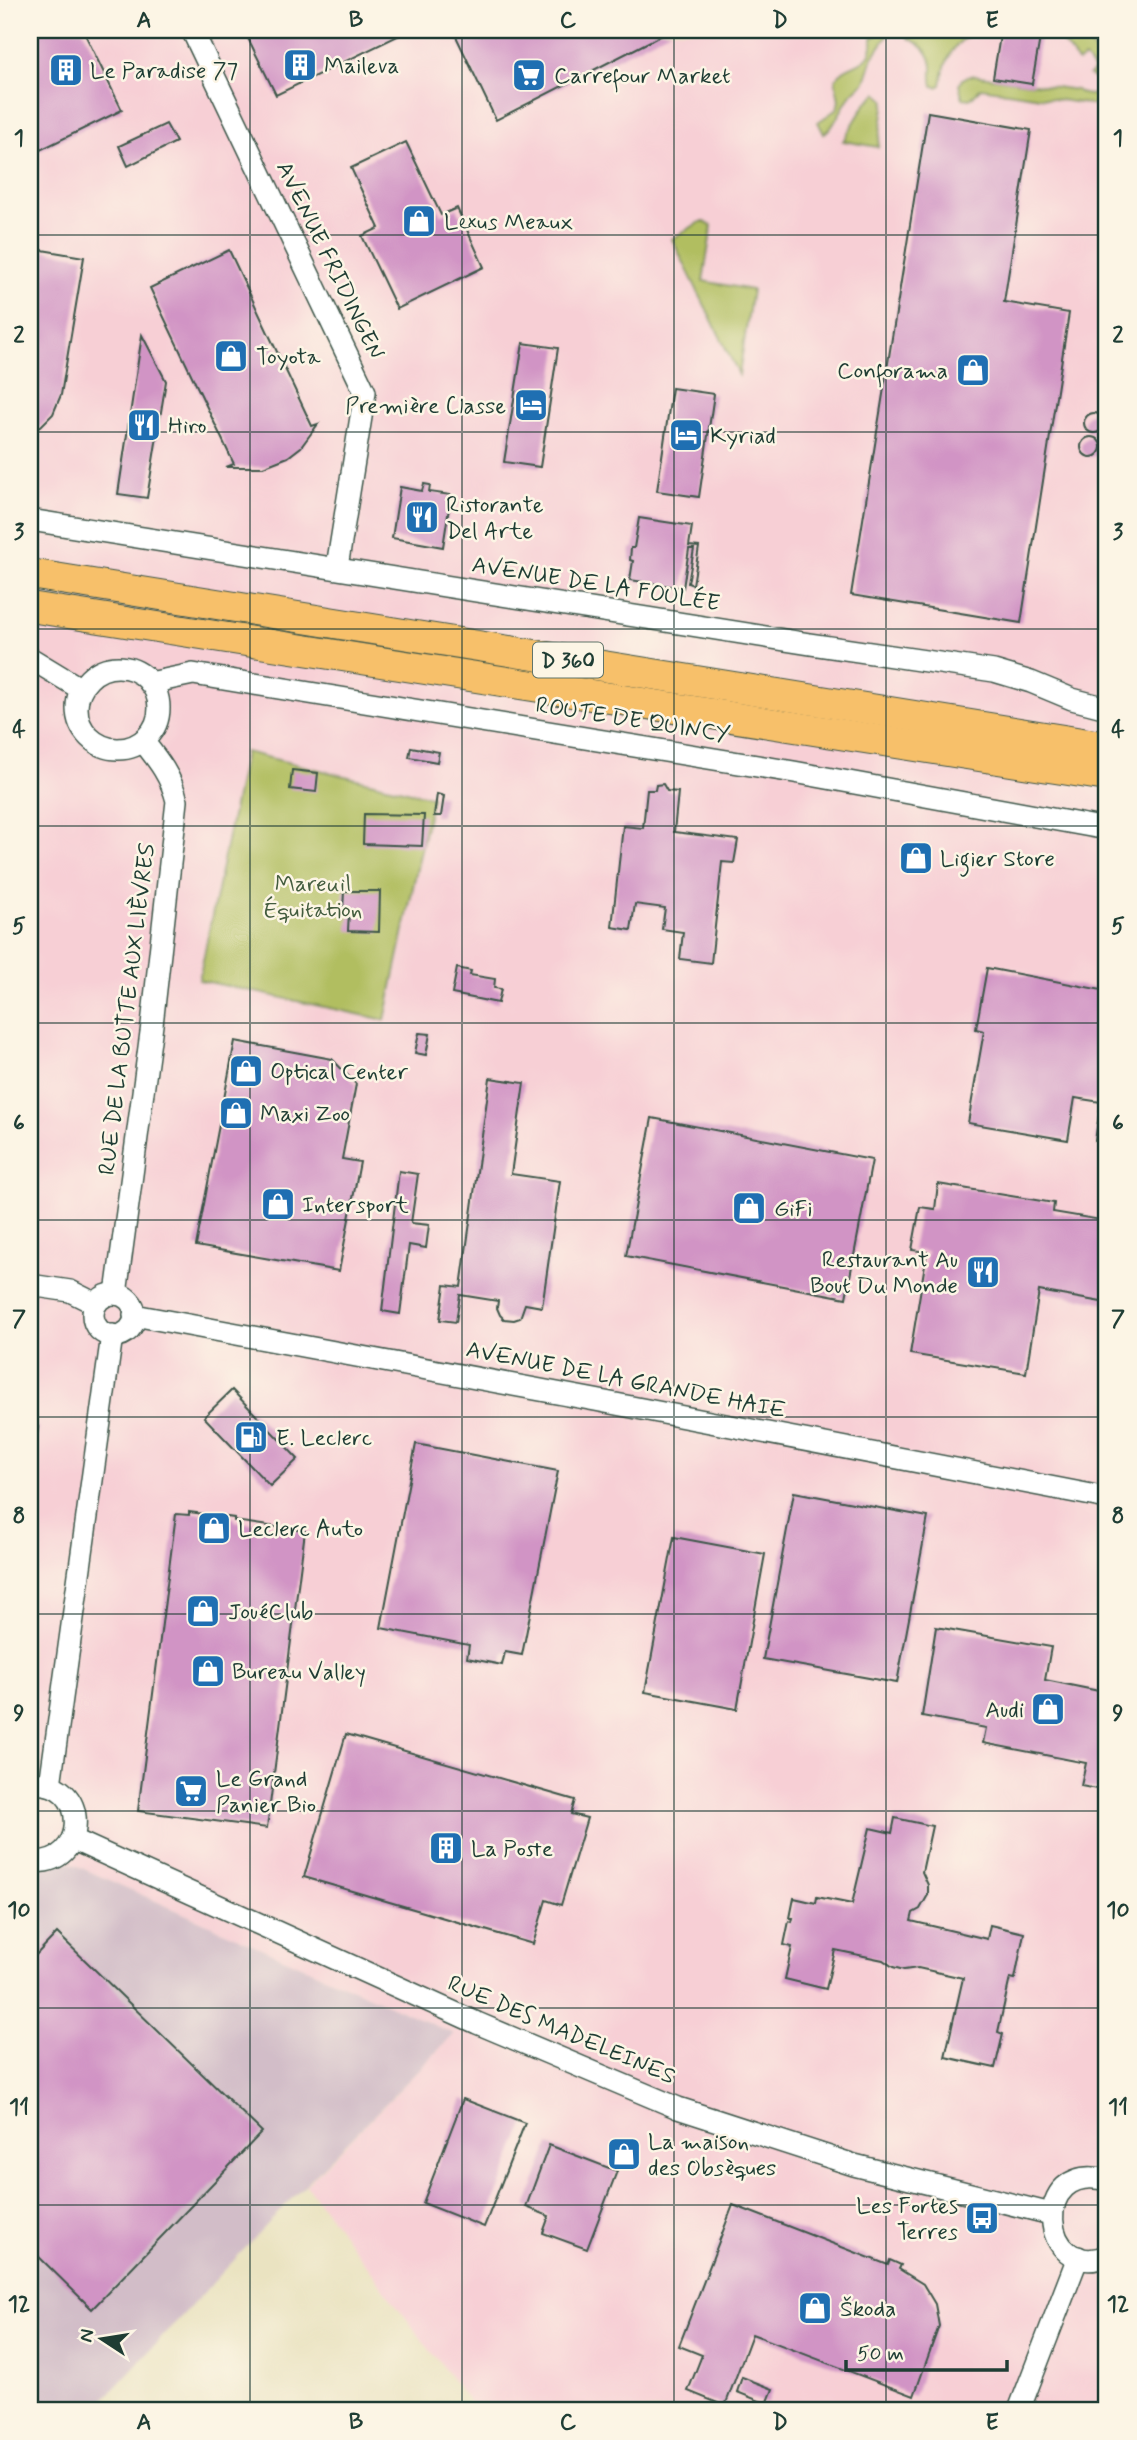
<svg xmlns="http://www.w3.org/2000/svg" width="1137" height="2440" viewBox="0 0 1137 2440" font-family="Mynerve,sans-serif">
  <rect width="100%" height="100%" fill="#fcf5e5"/>
  <filter id="ink" filterUnits="userSpaceOnUse"><feTurbulence type="fractalNoise" baseFrequency=".0143" numOctaves="2"/><feDisplacementMap in="SourceGraphic" scale="14" xChannelSelector="R" yChannelSelector="G"/><feConvolveMatrix kernelMatrix="1 2 1 2 8 2 1 2 1" color-interpolation-filters="sRGB"/></filter>
  <filter id="wash" filterUnits="userSpaceOnUse"><feTurbulence type="fractalNoise" baseFrequency=".00686" numOctaves="4" result="noise"/><feDisplacementMap in="SourceGraphic" scale="28" xChannelSelector="R" yChannelSelector="G"/><feGaussianBlur stdDeviation="1.57" result="paint"/><feColorMatrix in="noise" values="0 0 0 0 0 0 0 0 0 0 0 0 0 0 0 0 0 1.4 0 .05"/><feComposite in="paint" operator="in"/></filter>
  <g filter="url(#wash)">
    <rect width="100%" height="100%" fill="#eae3c1"/>
    <polygon fill="#f7cfd5" points="30,30 1077,30 1098,51 1105,66 1104,89 1107,94 1107,2410 475,2410 306,2185 454,2034 30,1845"/>
    <polygon fill="#d2bdc8" points="30,1845 454,2034 292,2198 94,2410 30,2410"/>
    <g fill="#b1be61" stroke="#687e4a" stroke-width="2">
      <path d="M 884,30 L 886,30 L 887,36 L 873,57 L 865,82 L 851,94 L 833,125 L 824,134 L 818,122 L 837,109 L 839,100 L 835,80 C 846,60 875,69 872,38 L 885,32 Z"/>
      <path d="M 907,30 L 927,30 L 956,36 L 969,30 L 978,30 C 953,42 945,58 941,85 L 937,87 L 933,86 C 931,79 932,75 932,68 C 932,53 921,44 908,38 Z"/>
      <path d="M 1039,30 L 1061,30 L 1074,38 L 1082,38 C 1095,51 1111,62 1098,81 L 1089,75 L 1094,70 L 1085,58 L 1078,62 L 1054,32 Z"/>
      <path d="M 973,75 L 1076,90 C 1086,98 1094,94 1106,92 L 1107,107 L 981,88 L 970,99 L 963,98 L 959,85 L 962,79 Z"/>
      <polygon points="877,93 885,100 878,147 843,141 866,103"/>
      <polygon points="700,222 705,222 712,226 703,281 752,290 739,375 672,239"/>
      <polygon points="245,752 432,797 385,1020 199,980"/>
    </g>
    <g id="blocks">
      <g fill="#d194c5">
        <polygon points="30,30 83,30 122,110 30,155"/>
        <polygon points="244,30 399,30 402,34 276,95"/>
        <polygon points="453,30 672,30 496,120"/>
        <polygon points="1001,30 1041,32 1032,84 993,78"/>
        <polygon points="928,112 1031,130 1004,302 1069,313 1021,623 851,595"/>
        <polygon points="166,124 176,142 128,166 119,146"/>
        <polygon points="406,142 441,215 457,208 484,267 397,309 362,236 379,228 351,168"/>
        <polygon points="30,248 84,257 61,395 53,414 40,427 30,432"/>
        <polygon points="229,250 312,426 318,424 301,447 288,457 263,467 226,467 234,464 150,288"/>
        <polygon points="142,335 166,381 147,498 118,494"/>
        <polygon points="523,343 558,348 540,467 504,462"/>
        <polygon points="672,388 714,394 699,497 657,491"/>
        <circle cx="1094" cy="423" r="10"/>
        <circle cx="1091" cy="447" r="10"/>
        <polygon points="424,484 430,485 429,492 451,495 443,547 392,538 400,487 422,491"/>
        <polygon points="639,518 692,526 689,546 699,547 693,585 688,583 694,549 689,549 683,588 630,580 633,561 630,560 631,548 634,548"/>
        <polygon points="411,747 439,752 437,762 409,757"/>
        <polygon points="292,770 318,773 316,792 290,789"/>
        <polygon points="663,784 667,791 678,792 674,832 738,840 734,863 722,862 711,963 680,959 683,932 662,929 665,908 635,904 631,930 612,927 623,826 643,828 647,790 655,790 656,785"/>
        <polygon points="437,794 444,796 441,816 434,816"/>
        <polygon points="364,814 424,815 422,846 363,844"/>
        <polygon points="344,891 380,891 379,932 348,931 349,911 343,911"/>
        <polygon points="457,968 471,971 470,975 495,979 494,988 501,989 498,1003 452,994"/>
        <polygon points="987,968 1107,991 1107,1143 1095,1141 1101,1102 1075,1098 1068,1140 968,1123 984,1031 976,1029"/>
        <polygon points="419,1033 430,1034 426,1055 415,1053"/>
        <polygon points="235,1041 332,1059 356,1084 342,1159 360,1162 339,1271 196,1246"/>
        <polygon points="490,1078 524,1083 511,1174 560,1181 542,1307 525,1304 520,1318 514,1320 504,1319 500,1315 497,1308 498,1301 460,1295 456,1322 440,1320 445,1285 461,1287"/>
        <polygon points="652,1118 872,1160 846,1298 626,1256"/>
        <polygon points="399,1171 418,1174 411,1223 429,1225 426,1248 409,1245 400,1314 382,1311"/>
        <polygon points="938,1184 1054,1203 1053,1212 1107,1221 1107,1303 1039,1291 1026,1373 910,1354 927,1252 912,1250 920,1207 935,1209"/>
        <polygon points="232,1390 298,1459 270,1486 204,1417"/>
        <polygon points="30,1426 38,1427 31,1477 30,1477"/>
        <polygon points="416,1444 558,1471 522,1655 505,1652 502,1665 467,1658 469,1645 381,1628"/>
        <polygon points="794,1492 928,1517 897,1683 763,1659"/>
        <polygon points="189,1512 234,1518 234,1521 305,1531 267,1828 138,1811 176,1514 189,1515"/>
        <polygon points="674,1537 765,1554 737,1709 645,1692"/>
        <polygon points="936,1627 1051,1647 1045,1680 1099,1691 1107,1654 1107,1791 1081,1786 1086,1763 983,1743 986,1728 922,1716"/>
        <polygon points="346,1734 575,1800 571,1814 587,1818 561,1905 546,1900 533,1944 304,1877"/>
        <polygon points="895,1818 932,1826 922,1872 928,1885 928,1895 920,1909 913,1913 911,1921 987,1939 990,1925 1024,1933 1015,1979 1010,1978 998,2032 1003,2034 995,2068 945,2057 963,1978 918,1968 904,1970 893,1967 883,1960 835,1950 826,1989 785,1979 792,1947 784,1945 789,1921 792,1922 793,1918 790,1918 794,1898 816,1903 817,1897 852,1904 870,1828 892,1833"/>
        <polygon points="57,1933 262,2132 92,2309 30,2248 30,1961"/>
        <polygon points="463,2099 525,2123 484,2227 423,2203"/>
        <polygon points="549,2145 617,2171 587,2249 543,2233 549,2216 526,2207"/>
        <polygon points="733,2205 888,2265 890,2260 901,2265 899,2269 923,2284 935,2304 939,2326 914,2396 752,2334 725,2406 688,2391 702,2355 679,2346"/>
        <polygon points="742,2377 773,2389 767,2404 737,2392"/>
      </g>
    </g>
  </g>
  <g filter="url(#ink)">
    <use href="#blocks" fill-opacity="0" stroke="#3d5649" stroke-width="2"/>
    <g fill="none" stroke-linecap="round" stroke-linejoin="round">
      <g stroke="#3d5649" stroke-width="24">
        <g id="minor">
          <polyline points="192,30 365,392 337,567"/>
          <polyline points="30,520 810,644 994,671 1031,682 1072,699 1107,708"/>
          <polyline points="30,658 81,689"/>
          <circle cx="118" cy="708" r="41"/>
          <polyline points="150,683 193,674 794,772 1107,829"/>
          <polyline points="30,1285 70,1291 96,1304"/>
          <path d="M 116,1294 L 152,1025 L 177,801 C 171,776 158,760 143,741"/>
          <circle cx="114" cy="1315" r="21"/>
          <polyline points="134,1315 595,1400 1107,1498"/>
          <path d="M 30,1784 C 91,1776 90,1869 30,1861"/>
          <polyline points="50,1785 112,1335"/>
          <polyline points="72,1839 477,2023 678,2108 854,2165 1051,2214"/>
          <path d="M 1107,2180 C 1029,2160 1040,2282 1107,2256"/>
          <polyline points="1019,2410 1078,2257"/>
        </g>
      </g>
      <g stroke="#3d5649" stroke-width="32">
        <g id="highway">
          <polyline points="30,574 1107,747"/>
          <polyline points="30,607 1107,776"/>
        </g>
      </g>
      <use href="#minor" stroke="#fff" stroke-width="21"/>
      <use href="#highway" stroke="#f7c06b" stroke-width="30"/>
    </g>
  </g>
  <path fill="none" stroke="#1f3d34" stroke-width="2" stroke-opacity="0.55" d="M 250,30 L 250,2410M 462,30 L 462,2410M 674,30 L 674,2410M 886,30 L 886,2410M 30,235 L 1107,235M 30,432 L 1107,432M 30,629 L 1107,629M 30,826 L 1107,826M 30,1023 L 1107,1023M 30,1220 L 1107,1220M 30,1417 L 1107,1417M 30,1614 L 1107,1614M 30,1811 L 1107,1811M 30,2008 L 1107,2008M 30,2205 L 1107,2205"/>
  <defs>
    <g id="building-square" transform="scale(1.75)"><rect x="-9" y="-9" width="18" height="18" rx="4" fill="#1f6fb2" stroke="#fcf5e5"/><path d="M-4-6H4V6H1V3H-1V6H-4ZM-2.5-4.3h1.7v1.8h-1.7ZM.8-4.3h1.7v1.8H.8ZM-2.5-1h1.7V.8h-1.7ZM.8-1h1.7V.8H.8Z" fill="#fff"/></g>
    <g id="supermarket-square" transform="scale(1.75)"><rect x="-9" y="-9" width="18" height="18" rx="4" fill="#1f6fb2" stroke="#fcf5e5"/><path d="M-6-5.5h2.5l.6 2H6L4.5 2H-2.5L-4.4-4H-6ZM-1.5 3.2a1.3 1.3 0 1 0 .1 0ZM3 3.2a1.3 1.3 0 1 0 .1 0Z" fill="#fff"/></g>
    <g id="shop-square" transform="scale(1.75)"><rect x="-9" y="-9" width="18" height="18" rx="4" fill="#1f6fb2" stroke="#fcf5e5"/><path d="M-5-2.5h2.3a2.7 3.5 0 0 1 5.4 0H5L5.5 6h-11ZM-1.5-2.5h3a1.5 2.3 0 0 0-3 0Z" fill="#fff"/></g>
    <g id="hotel-square" transform="scale(1.75)"><rect x="-9" y="-9" width="18" height="18" rx="4" fill="#1f6fb2" stroke="#fcf5e5"/><path d="M-6-4.5h1.5V1H6V5H4.5V3h-9V5H-6ZM-4 0a1.8 1.8 0 1 1 3.6 0ZM.5 0V-2.5h3Q6-2.5 6 0Z" fill="#fff"/></g>
    <g id="restaurant-square" transform="scale(1.75)"><rect x="-9" y="-9" width="18" height="18" rx="4" fill="#1f6fb2" stroke="#fcf5e5"/><path d="M-5-6h1v4h1v-4h1v4h1v-4h1v5L-1.5 .5V6h-2V.5L-5-1ZM5-6V6H3V1.5H1.5Q1.5-4 5-6Z" fill="#fff"/></g>
    <g id="fuel-square" transform="scale(1.75)"><rect x="-9" y="-9" width="18" height="18" rx="4" fill="#1f6fb2" stroke="#fcf5e5"/><path d="M-5.5-6h7V0h2V4h1.3V-2.5L3-4.5l.8-.8L6-3V5H2.5V1h-1V6h-7ZM-4.2-4.7v3.2H.2V-4.7Z" fill="#fff"/></g>
    <g id="bus-square" transform="scale(1.75)"><rect x="-9" y="-9" width="18" height="18" rx="4" fill="#1f6fb2" stroke="#fcf5e5"/><path d="M-5-6H5V4H4V6H2V4H-2V6H-4V4H-5ZM-3.5-4V0h7V-4ZM-3.5 1.2v1.5H-2V1.2ZM2 1.2v1.5H3.5V1.2Z" fill="#fff"/></g>
  </defs>
  <g fill-rule="evenodd">
    <use href="#building-square" x="300" y="65"/>
    <use href="#building-square" x="66" y="70"/>
    <use href="#supermarket-square" x="529" y="75"/>
    <use href="#shop-square" x="419" y="221"/>
    <use href="#shop-square" x="231" y="356"/>
    <use href="#shop-square" x="973" y="370"/>
    <use href="#hotel-square" x="531" y="405"/>
    <use href="#restaurant-square" x="144" y="425"/>
    <use href="#hotel-square" x="686" y="435"/>
    <use href="#restaurant-square" x="422" y="517"/>
    <use href="#shop-square" x="916" y="858"/>
    <use href="#shop-square" x="246" y="1071"/>
    <use href="#shop-square" x="236" y="1113"/>
    <use href="#shop-square" x="278" y="1204"/>
    <use href="#shop-square" x="749" y="1208"/>
    <use href="#restaurant-square" x="983" y="1272"/>
    <use href="#fuel-square" x="251" y="1437"/>
    <use href="#shop-square" x="214" y="1528"/>
    <use href="#shop-square" x="203" y="1611"/>
    <use href="#shop-square" x="208" y="1671"/>
    <use href="#shop-square" x="1048" y="1709"/>
    <use href="#supermarket-square" x="191" y="1791"/>
    <use href="#building-square" x="446" y="1848"/>
    <use href="#shop-square" x="624" y="2154"/>
    <use href="#bus-square" x="982" y="2218"/>
    <use href="#shop-square" x="815" y="2308"/>
  </g>
  <g text-anchor="middle" stroke-width="5" stroke-linejoin="round" paint-order="stroke">
    <rect fill="#fcf5e5" stroke="#617469" stroke-width="2" x="533" y="642.5" width="70" height="35" rx="5"/>
    <g font-size="21" font-weight="bold" fill="#1f3d34">
      <text x="568" y="667">D 360</text>
    </g>
    <g font-size="23" fill="#1f3d34" stroke="#fcf5e5" text-anchor="start">
      <text x="324" y="73">Maileva</text>
      <text x="90" y="78">Le Paradise 77</text>
      <text x="554" y="83">Carrefour Market</text>
      <text x="444" y="229">Lexus Meaux</text>
      <text x="256" y="364">Toyota</text>
      <text x="948" y="378" text-anchor="end">Conforama</text>
      <text x="506" y="413" text-anchor="end">Première Classe</text>
      <text x="168" y="433">Hiro</text>
      <text x="710" y="443">Kyriad</text>
      <text x="446" y="512">Ristorante<tspan x="446" dy="26">Del Arte</tspan></text>
      <text x="940" y="866">Ligier Store</text>
      <text x="270" y="1079">Optical Center</text>
      <text x="260" y="1121">Maxi Zoo</text>
      <text x="302" y="1212">Intersport</text>
      <text x="774" y="1216">GiFi</text>
      <text x="958" y="1267" text-anchor="end">Restaurant Au<tspan x="958" dy="26">Bout Du Monde</tspan></text>
      <text x="276" y="1445">E. Leclerc</text>
      <text x="238" y="1536">Leclerc Auto</text>
      <text x="228" y="1619">JouéClub</text>
      <text x="232" y="1679">Bureau Valley</text>
      <text x="1024" y="1717" text-anchor="end">Audi</text>
      <text x="216" y="1786">Le Grand<tspan x="216" dy="26">Panier Bio</tspan></text>
      <text x="471" y="1856">La Poste</text>
      <text x="648" y="2149">La maison<tspan x="648" dy="26">des Obsèques</tspan></text>
      <text x="958" y="2213" text-anchor="end">Les Fortes<tspan x="958" dy="26">Terres</tspan></text>
      <text x="840" y="2316">Škoda</text>
    </g>
    <g font-size="23" fill="#1f3d34" stroke="#fcf5e5">
      <text transform="translate(331 260) rotate(64)" y="8">AVENUE FRIDINGEN</text>
      <text transform="translate(596 583) rotate(9)" y="8">AVENUE DE LA FOULÉE</text>
      <text transform="translate(633 719) rotate(9)" y="8">ROUTE DE QUINCY</text>
      <text transform="translate(126 1009) rotate(-83)" y="8">RUE DE LA BUTTE AUX LIÈVRES</text>
      <text transform="translate(626 1379) rotate(11)" y="8">AVENUE DE LA GRANDE HAIE</text>
      <text transform="translate(562 2029) rotate(23)" y="8">RUE DES MADELEINES</text>
    </g>
    <g font-size="23" fill="#445d3f" stroke="#fcf5e5">
      <text x="313" y="891">Mareuil<tspan x="313" dy="26">Équitation</tspan></text>
    </g>
  </g>
  <rect width="1137" height="2440" fill="none" stroke="#fcf5e5" stroke-width="77"/>
  <g transform="translate(102 2339) rotate(282)" stroke="#fcf5e5" stroke-width="5" paint-order="stroke">
  <path d="M0-5L12 26L0 18L-12 26Z" fill="#1f3d34"/>
  <text y="-10" font-size="19" font-weight="bold" text-anchor="middle" fill="#1f3d34">N</text>
  </g>
  <path d="M846 2360v10h161v-10" fill="none" stroke="#1f3d34" stroke-width="3.5"/>
  <text x="857" y="2360" font-size="21" fill="#1f3d34" stroke="#fcf5e5" stroke-width="5" paint-order="stroke">50 m</text>
  <rect x="38" y="38" width="1060" height="2364" fill="none" stroke="#1f3d34" stroke-width="2.5"/>
  <g font-size="23" text-anchor="middle" font-weight="bold" fill="#1f3d34">
    <text x="144" y="27">A</text>
    <text x="356" y="27">B</text>
    <text x="568" y="27">C</text>
    <text x="780" y="27">D</text>
    <text x="992" y="27">E</text>
    <text x="19" y="145">1</text>
    <text x="1118" y="145">1</text>
    <text x="19" y="342">2</text>
    <text x="1118" y="342">2</text>
    <text x="19" y="539">3</text>
    <text x="1118" y="539">3</text>
    <text x="19" y="736">4</text>
    <text x="1118" y="736">4</text>
    <text x="19" y="933">5</text>
    <text x="1118" y="933">5</text>
    <text x="19" y="1130">6</text>
    <text x="1118" y="1130">6</text>
    <text x="19" y="1326">7</text>
    <text x="1118" y="1326">7</text>
    <text x="19" y="1523">8</text>
    <text x="1118" y="1523">8</text>
    <text x="19" y="1720">9</text>
    <text x="1118" y="1720">9</text>
    <text x="19" y="1917">10</text>
    <text x="1118" y="1917">10</text>
    <text x="19" y="2114">11</text>
    <text x="1118" y="2114">11</text>
    <text x="19" y="2311">12</text>
    <text x="1118" y="2311">12</text>
    <text x="144" y="2429">A</text>
    <text x="356" y="2429">B</text>
    <text x="568" y="2429">C</text>
    <text x="780" y="2429">D</text>
    <text x="992" y="2429">E</text>
  </g>
</svg>
